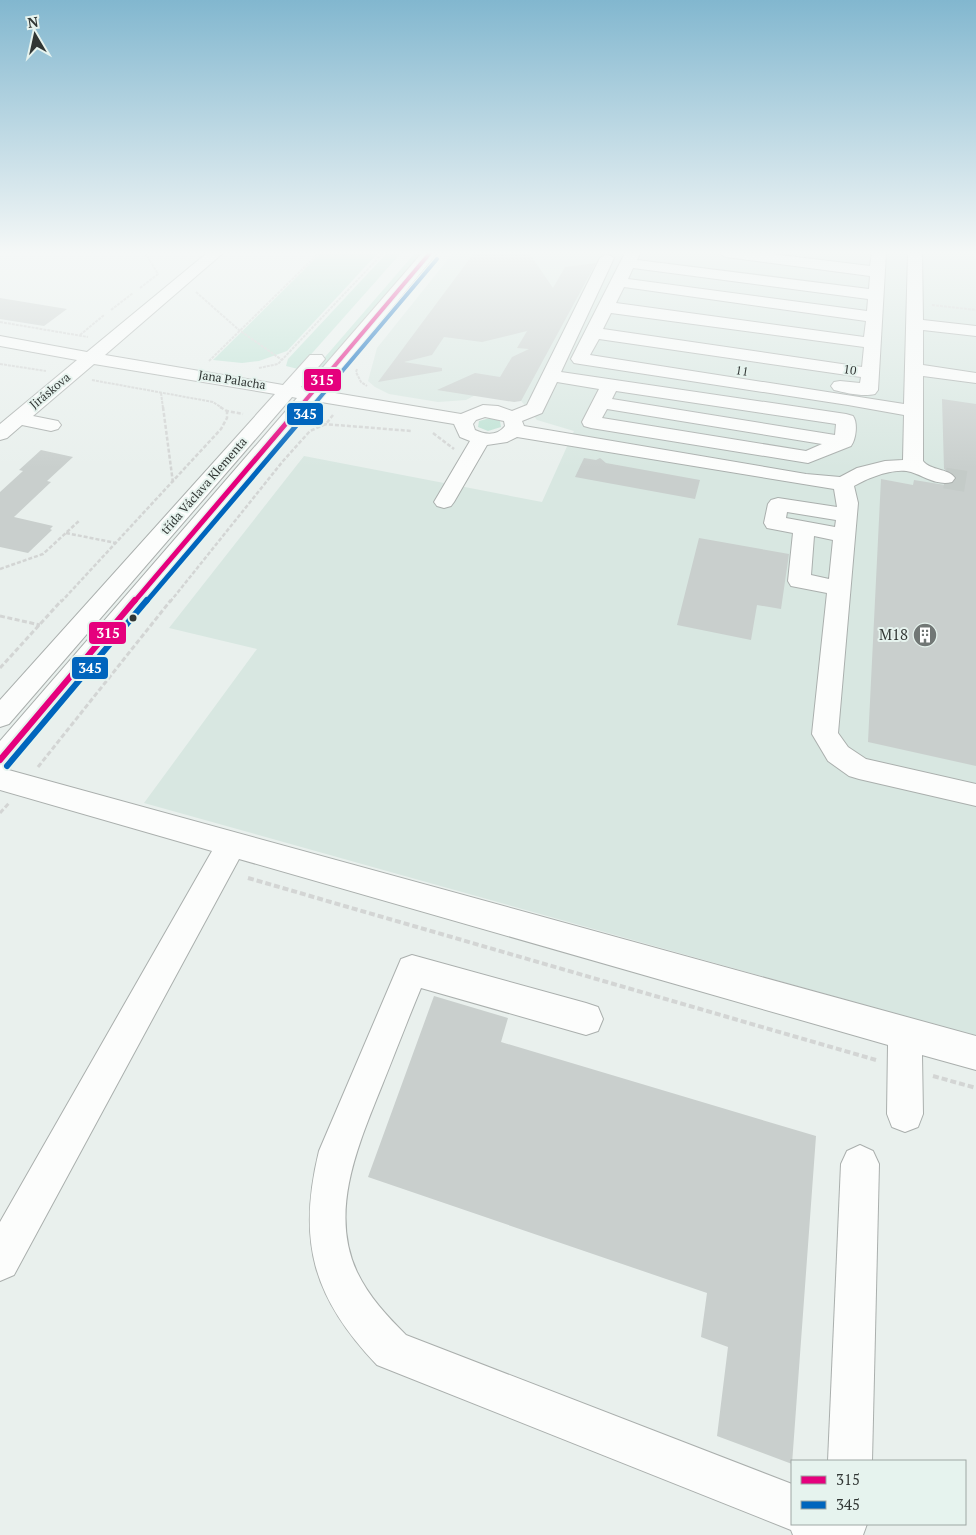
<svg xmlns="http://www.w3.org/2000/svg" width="976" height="1535" viewBox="0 0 976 1535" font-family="'PT Serif',serif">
  <rect width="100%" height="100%" fill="#e9f0ed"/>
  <polygon fill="#d8e7e1" points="453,253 976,253 976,1036 144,803 257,649 169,628 304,456 542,502 574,431 537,420 517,396 483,391 466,400 438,402 389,394 375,387 368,381 377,348"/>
  <g fill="#bee2d4">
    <polygon points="321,253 378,253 287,351 259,361 242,363 213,360"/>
    <polygon points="387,253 401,253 298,369 286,366 288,359"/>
    <polygon points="415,253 422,253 320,372 313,371"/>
    <polygon points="490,418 500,421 501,427 488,431 478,427 479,421"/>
  </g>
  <g fill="#c9cfcd">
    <polygon points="474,253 530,254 553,288 565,267 596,263 521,401 514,402 437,390 475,373 500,377 512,357 529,349 517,348 527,331 482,342 444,337 432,355 404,362 442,368 442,371 378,382"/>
    <polygon points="0,298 67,309 44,326 0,319"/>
    <polygon points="942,399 976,404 976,766 868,742 881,479 913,485 914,480 945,485 954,483 956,477 944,469"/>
    <polygon points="41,450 73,457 47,481 51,482 14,517 53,526 50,529 52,530 28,553 0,547 0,492 23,471 19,470"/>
    <polygon points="584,458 596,460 600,458 606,463 700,480 695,499 575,477"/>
    <polygon points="699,538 789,554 781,609 757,605 751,640 677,625"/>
    <polygon points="434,996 508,1018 501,1042 816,1136 792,1464 717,1436 728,1347 701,1337 707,1293 368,1177"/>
  </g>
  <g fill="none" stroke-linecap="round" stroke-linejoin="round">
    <polyline stroke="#c4cbc8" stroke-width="21" stroke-dasharray="21 11" stroke-linecap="butt" points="945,478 976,483"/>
    <g stroke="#aaafad" stroke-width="2">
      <g id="minor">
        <path d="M 207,253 L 223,253 L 105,355 L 283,385 L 310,355 L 322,355 L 325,359 L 301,387 L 305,388 L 422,253 L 437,253 L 323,391 L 461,414 L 483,405 L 498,406 L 512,411 L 527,405 L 600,258 L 607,254 L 614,258 L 561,372 L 846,414 L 853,416 C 858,423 856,439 851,446 L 808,463 L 591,428 L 584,426 L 582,422 L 599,389 L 557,382 L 542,413 L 522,421 L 524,426 L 806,474 L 840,477 L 857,468 L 885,461 L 903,460 L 904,415 L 848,405 L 580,364 L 574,363 L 571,359 L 625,253 L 640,253 L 637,260 L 869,289 L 870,276 L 726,257 L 719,253 L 764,253 L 870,266 L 872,253 L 886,253 L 878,390 L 875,394 C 863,397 846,393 834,390 L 831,386 L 834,382 L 840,381 L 860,383 L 861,377 L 599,339 L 590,355 L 904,404 L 908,253 L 922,253 L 923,320 L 976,326 L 976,336 L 923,330 L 923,365 L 976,373 L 976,383 L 923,376 L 923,461 C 931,471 948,468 955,478 L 952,482 C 937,486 924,476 911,472 C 894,467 868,478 854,486 L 858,503 L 838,733 L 848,747 L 866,759 L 976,784 L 976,806 L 859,779 L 849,776 L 828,761 L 812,734 L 827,593 L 791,586 L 788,581 L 793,533 L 767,528 L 764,523 L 768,504 L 771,500 L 778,498 L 837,507 L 834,489 L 517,437 L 507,442 L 487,445 L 454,502 L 451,506 L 444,508 L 437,506 L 434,502 L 470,441 L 460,437 L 454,424 L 315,401 L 10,768 L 5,769 L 976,1036 L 976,1070 L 922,1055 L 923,1114 L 918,1127 L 905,1132 L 892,1127 L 887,1114 L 888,1045 L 239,859 L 14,1275 L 0,1281 L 0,1222 L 212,851 L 0,790 L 0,741 L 297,398 L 292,397 L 9,724 L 0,727 L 0,700 L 275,394 L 94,364 L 33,416 L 58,421 L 61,425 L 58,429 L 51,431 L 22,425 L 7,438 L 0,440 L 0,424 L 77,360 L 0,346 L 0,336 L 87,352 ZM 633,268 L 868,299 L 867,311 L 628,279 ZM 624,287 L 866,321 L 864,337 L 616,303 ZM 611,313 L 864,347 L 862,367 L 603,329 ZM 616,391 L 836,424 L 835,435 L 612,399 ZM 607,409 L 822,444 L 806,451 L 602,418 ZM 485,417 L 504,421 L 505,426 C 497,436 486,435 475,430 L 473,424 L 476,420 ZM 787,512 L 836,520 L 835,527 L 786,518 ZM 814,536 L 833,540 L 829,579 L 811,575 Z"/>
        <path d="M 412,955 L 586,1003 L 598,1007 L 603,1019 L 598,1031 L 586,1035 L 421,988 C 408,1019 396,1051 383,1083 C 360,1141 328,1210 357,1272 C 369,1297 387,1316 406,1335 L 792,1484 L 792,1524 L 867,1524 L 863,1535 L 793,1535 L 791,1530 L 377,1365 C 313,1298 297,1241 319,1151 L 401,959 Z"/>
        <polygon points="860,1145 873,1151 879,1164 872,1461 828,1461 841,1164 847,1151"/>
      </g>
    </g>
    <g stroke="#d3d5d4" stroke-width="2" stroke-dasharray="3 1" stroke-linecap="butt">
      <polyline points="140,288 158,274 145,253"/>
      <polyline points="196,292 239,330 282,360"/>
      <polyline points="932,305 976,310"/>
      <polyline points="111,310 133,293"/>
      <polyline points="0,322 88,337"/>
      <polyline points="80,335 104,315"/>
      <polyline points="209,361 319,253"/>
      <polyline points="0,364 46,371"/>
      <polyline points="259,368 278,364 383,253"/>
      <polyline points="357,369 356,372 361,382 367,386"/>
      <polyline points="92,380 213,402 222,408"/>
      <polyline points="161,393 163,408"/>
    </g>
    <g stroke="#d3d5d4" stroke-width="2.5" stroke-dasharray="4 2" stroke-linecap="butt">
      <polyline points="163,407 173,483"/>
      <polyline points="220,407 227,411 243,414"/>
      <polyline points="311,423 412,431"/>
      <polyline points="433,433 454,449"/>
      <polyline points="66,533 116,543"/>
      <polyline points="0,569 43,554 80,520"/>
      <polyline points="61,602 221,429 227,418 227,411"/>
      <polyline points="170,602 283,461 310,431 326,424 333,415"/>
    </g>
    <g stroke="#d3d5d4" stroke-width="3" stroke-dasharray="5 2.5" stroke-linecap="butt">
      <polyline points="0,616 40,625"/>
      <polyline points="0,668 62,600"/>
      <polyline points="38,767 171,600"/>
      <polyline points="0,813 9,803"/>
    </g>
    <g stroke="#d3d5d4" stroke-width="4" stroke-dasharray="6 3" stroke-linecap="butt">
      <polyline points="248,878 876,1060"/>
      <polyline points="933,1076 976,1088"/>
    </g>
    <use href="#minor" fill="#fcfdfc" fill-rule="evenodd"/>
    <g stroke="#e6f3ee" stroke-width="6">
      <polyline id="bus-1-far2" points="299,408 430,253"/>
    </g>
    <g stroke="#e6f3ee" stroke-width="8">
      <polyline id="bus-1-far1" points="134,602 300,407"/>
    </g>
    <g stroke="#e6f3ee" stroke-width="10">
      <polyline id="bus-1" points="0,760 135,600"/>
    </g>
    <g stroke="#e6f3ee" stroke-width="6">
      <polyline id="bus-2-far2" points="311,408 437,259"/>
    </g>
    <g stroke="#e6f3ee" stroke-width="8">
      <polyline id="bus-2-far1" points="146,602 312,407"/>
    </g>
    <g stroke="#e6f3ee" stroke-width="10">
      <polyline id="bus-2" points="7,766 147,600"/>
    </g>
    <use href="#bus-1-far2" stroke="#e5007d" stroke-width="4"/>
    <use href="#bus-1-far1" stroke="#e5007d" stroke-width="5"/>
    <use href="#bus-1" stroke="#e5007d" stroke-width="6"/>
    <use href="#bus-2-far2" stroke="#0065bd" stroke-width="4"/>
    <use href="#bus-2-far1" stroke="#0065bd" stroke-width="5"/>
    <use href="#bus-2" stroke="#0065bd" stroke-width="6"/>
  </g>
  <linearGradient id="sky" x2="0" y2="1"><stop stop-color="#82b7cf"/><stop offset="0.54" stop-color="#f5f8f7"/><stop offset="1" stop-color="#f5f8f7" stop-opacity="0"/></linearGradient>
  <rect width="976" height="468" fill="url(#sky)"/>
  <defs>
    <g id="building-disc" transform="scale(1.25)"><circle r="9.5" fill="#717775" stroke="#e6f3ee"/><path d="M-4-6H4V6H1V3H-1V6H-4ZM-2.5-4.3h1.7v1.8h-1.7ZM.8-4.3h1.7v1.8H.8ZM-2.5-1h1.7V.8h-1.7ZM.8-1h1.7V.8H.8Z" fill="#fff"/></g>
  </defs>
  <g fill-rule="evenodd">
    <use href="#building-disc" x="925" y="635"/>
  </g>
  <circle fill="#313634" stroke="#e6f3ee" stroke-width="2" cx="133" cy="618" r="4.5"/>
  <g text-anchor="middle" stroke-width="4" stroke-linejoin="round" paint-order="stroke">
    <g font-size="12" fill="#313634" stroke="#e6f3ee">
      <text transform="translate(850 370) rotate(8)" y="4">10</text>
      <text transform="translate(742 371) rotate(9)" y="4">11</text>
      <text transform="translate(232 380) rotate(9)" y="4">Jana Palacha</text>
      <text transform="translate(50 391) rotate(-40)" y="4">Jiráskova</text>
      <text transform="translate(204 486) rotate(-49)" y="4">třída Václava Klementa</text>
    </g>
    <g font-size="15" fill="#313634" stroke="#e6f3ee" text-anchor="end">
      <text x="908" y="640">M18</text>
    </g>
  </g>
  <g stroke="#e6f3ee" stroke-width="2">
    <rect x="303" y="368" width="39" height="24" rx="5" fill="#e5007d"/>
    <rect x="286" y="402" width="38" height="24" rx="5" fill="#0065bd"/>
    <rect x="88" y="621" width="39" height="24" rx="5" fill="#e5007d"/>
    <rect x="71" y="656" width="38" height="24" rx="5" fill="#0065bd"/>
  </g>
  <g font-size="14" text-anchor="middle" font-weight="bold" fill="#fff">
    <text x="322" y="385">315</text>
    <text x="305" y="419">345</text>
    <text x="108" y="638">315</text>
    <text x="90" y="673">345</text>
  </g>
  <rect x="791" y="1460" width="175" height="65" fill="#e6f3ee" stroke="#9ea7a4"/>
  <rect x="801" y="1476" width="25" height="8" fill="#e5007d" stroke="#9ea7a4"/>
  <text x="836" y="1485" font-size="15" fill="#313634">315</text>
  <rect x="801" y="1501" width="25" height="8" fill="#0065bd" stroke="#9ea7a4"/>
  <text x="836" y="1510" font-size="15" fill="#313634">345</text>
  <g transform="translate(35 35) rotate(351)" stroke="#e6f3ee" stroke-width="4" paint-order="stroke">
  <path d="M0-4L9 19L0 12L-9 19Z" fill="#313634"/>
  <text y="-8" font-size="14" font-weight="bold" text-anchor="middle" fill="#313634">N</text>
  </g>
</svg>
